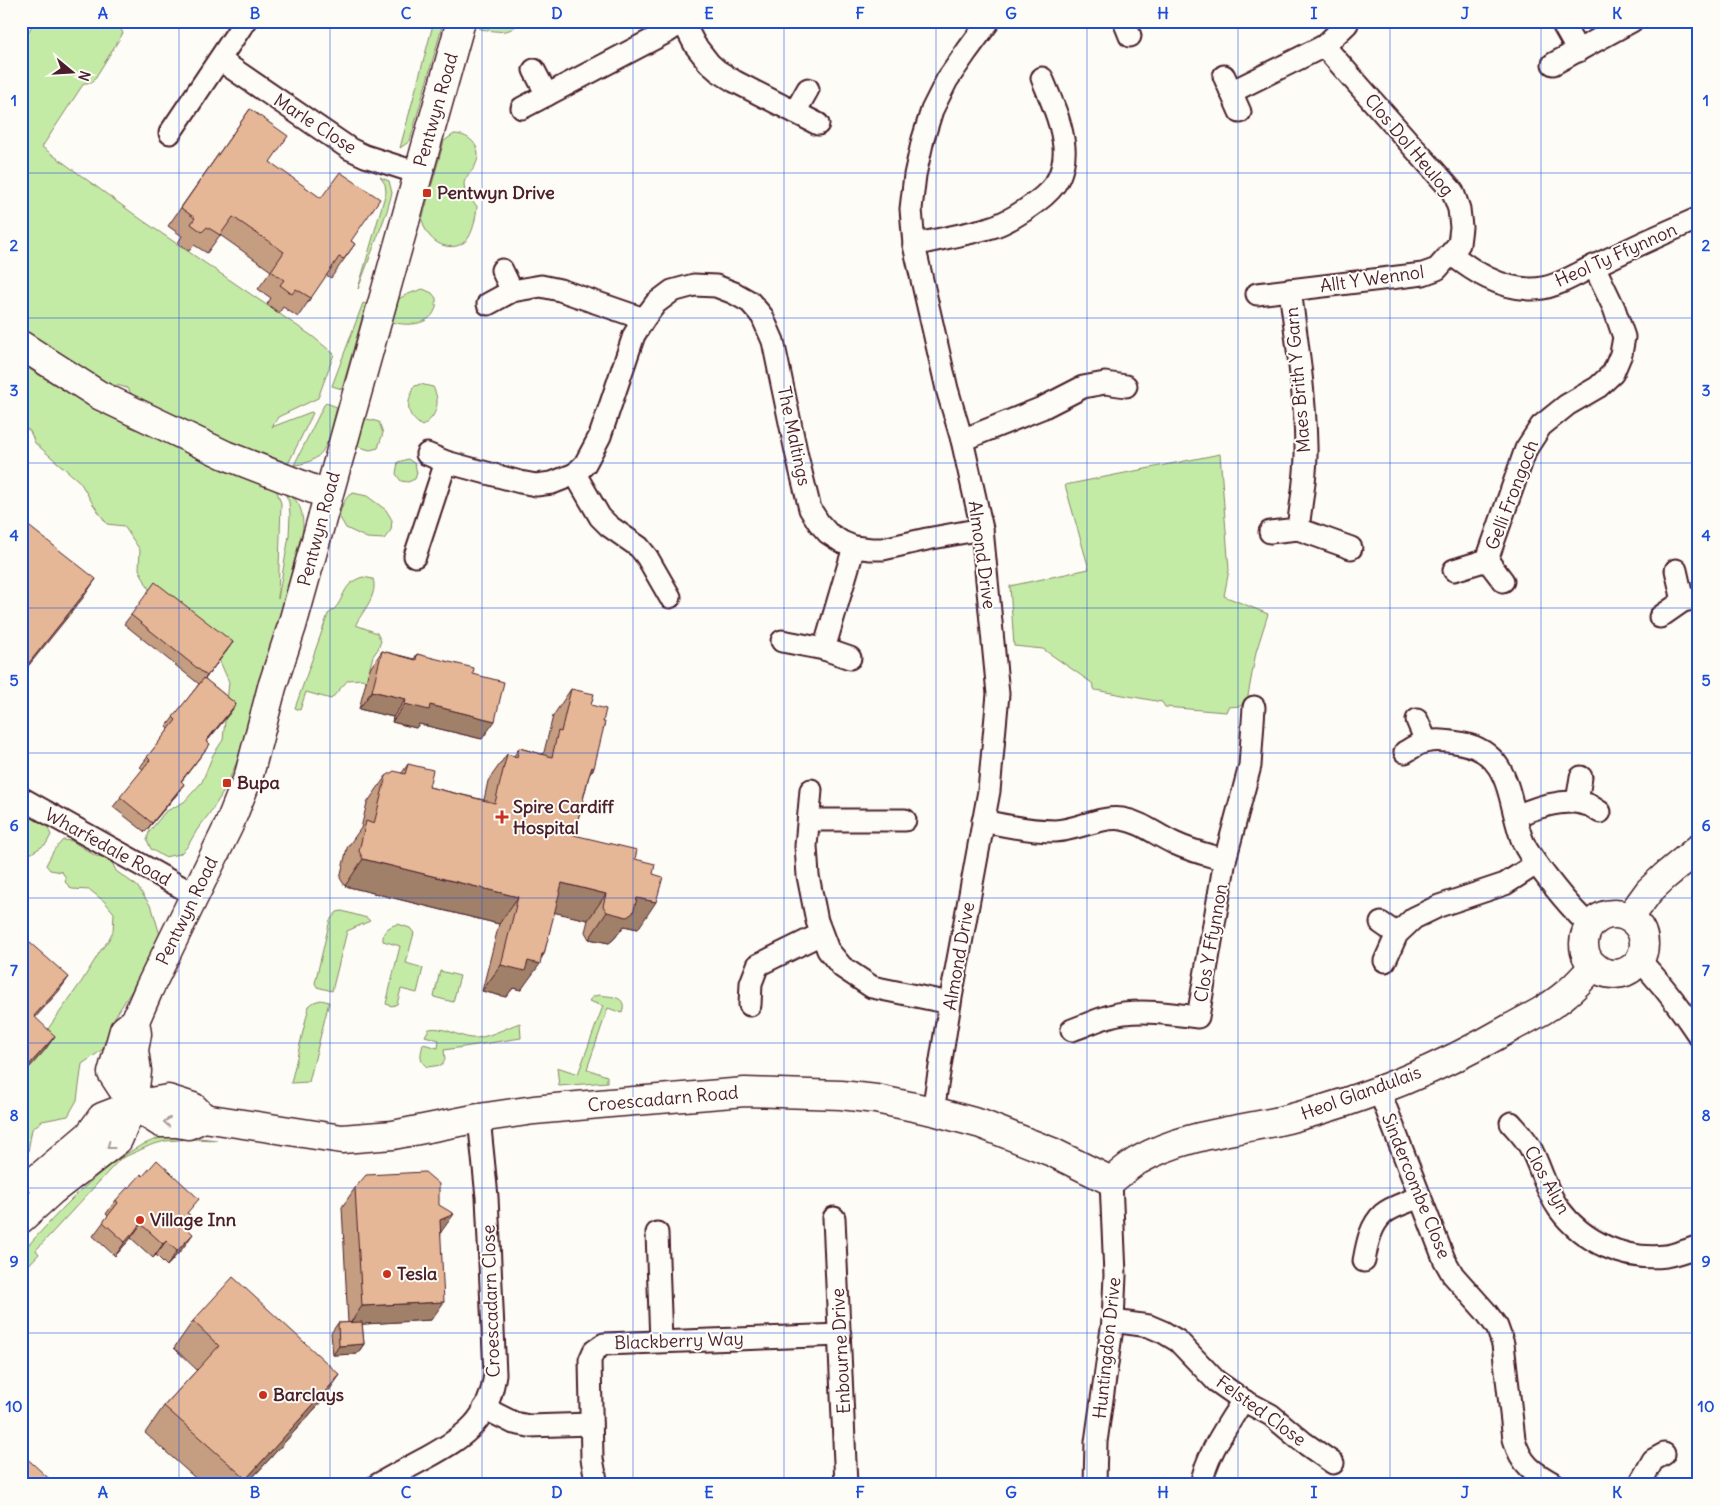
<svg xmlns="http://www.w3.org/2000/svg" width="1720" height="1506" viewBox="0 0 1720 1506" font-family="Delius,sans-serif">
  <rect width="100%" height="100%" fill="#fdfcf7"/>
  <filter id="ink" filterUnits="userSpaceOnUse"><feTurbulence type="fractalNoise" baseFrequency=".02" numOctaves="2"/><feDisplacementMap in="SourceGraphic" scale="10" xChannelSelector="R" yChannelSelector="G"/><feConvolveMatrix kernelMatrix="1 2 1 2 8 2 1 2 1" color-interpolation-filters="sRGB"/></filter>
  <g filter="url(#ink)">
    <g fill="#c4eba6" stroke="#878568">
      <path d="M 35,21 L 116,21 L 123,33 L 92,83 L 84,83 L 42,147 L 142,220 L 312,336 L 334,354 L 318,398 L 278,417 L 272,427 L 311,412 L 313,413 L 288,464 L 235,443 L 240,452 L 276,489 L 281,503 L 278,599 L 289,536 L 290,515 L 289,502 L 284,491 C 300,500 303,511 303,528 L 247,739 L 224,791 L 212,810 L 197,830 L 187,847 L 180,854 L 164,857 L 151,849 L 147,840 L 149,832 L 165,812 L 184,802 L 202,782 L 213,755 L 223,740 L 229,682 L 218,657 L 152,596 L 139,569 L 140,550 L 124,526 L 107,524 L 93,504 L 80,482 L 35,443 L 30,431 L 21,425 L 21,364 L 78,399 L 167,437 L 127,388 L 117,385 L 103,391 L 21,339 L 21,44 Z"/>
      <polygon points="434,21 450,21 448,23 443,23 410,141 400,148"/>
      <path d="M 479,21 L 521,21 C 508,36 498,31 480,29 Z"/>
      <path d="M 454,134 C 471,134 484,149 475,166 C 472,172 466,175 464,183 C 464,187 465,191 465,195 L 477,206 C 476,216 474,228 469,237 C 459,252 438,248 429,235 C 425,231 424,225 422,220 L 444,141 Z"/>
      <polygon points="380,177 389,181 392,193 387,211 358,289 386,192 385,184"/>
      <path d="M 423,289 L 432,293 L 436,298 C 436,301 437,307 435,310 C 429,326 405,326 392,322 C 383,301 407,294 423,289 Z"/>
      <polygon points="363,303 366,304 342,389 332,386"/>
      <path d="M 420,384 L 433,387 C 441,402 437,417 422,426 C 405,414 407,406 413,387 Z"/>
      <path d="M 326,403 L 337,407 C 329,435 330,462 294,465 L 324,405 Z"/>
      <polygon points="367,419 379,422 383,433 378,448 370,450 359,447 354,440 359,423"/>
      <polygon points="1220,454 1229,570 1224,596 1268,614 1256,652 1247,701 1241,706 1228,707 1226,712 1165,707 1162,702 1095,690 1092,683 1043,649 1014,646 1010,586 1089,569 1065,485"/>
      <polygon points="408,459 415,464 417,473 415,479 408,482 401,481 396,474 398,462"/>
      <path d="M 353,493 L 367,496 L 386,510 L 392,520 L 391,530 L 384,539 L 367,538 L 346,528 L 339,516 C 342,507 344,497 353,493 Z"/>
      <path d="M 363,577 L 373,579 C 378,594 364,610 357,622 L 356,625 L 377,633 L 381,641 L 378,649 L 373,656 L 366,682 L 363,679 L 348,680 L 331,699 L 306,692 L 300,710 L 295,708 L 328,614 C 347,602 339,584 363,577 Z"/>
      <path d="M 34,813 C 43,819 47,825 51,835 L 46,844 L 30,854 L 21,848 L 21,814 L 24,816 Z"/>
      <polygon points="63,840 72,841 96,856 110,858 116,871 137,886 152,908 160,935 157,951 115,1017 102,1050 82,1064 77,1100 68,1116 42,1121 32,1129 28,1151 21,1160 21,1077 45,1050 38,1043 82,981 101,950 108,941 113,931 114,913 105,902 90,890 72,889 65,882 66,878 62,872 50,870 46,865 54,850"/>
      <polygon points="342,911 367,918 370,921 347,931 332,991 317,987 315,983 330,920 337,912"/>
      <path d="M 398,924 L 410,928 L 414,933 L 406,963 L 423,968 L 417,993 L 401,989 L 397,1004 L 392,1006 L 386,1004 L 400,946 L 383,941 C 382,931 389,926 398,924 Z"/>
      <polygon points="440,971 460,976 453,1002 434,997"/>
      <path d="M 598,995 C 611,997 628,995 622,1013 L 608,1008 L 587,1069 L 607,1076 L 607,1082 L 559,1086 L 557,1067 L 578,1074 L 603,1006 L 589,1001 L 592,997 Z"/>
      <polygon points="321,1000 329,1002 309,1082 291,1083 309,1006 314,1002"/>
      <path d="M 520,1023 L 521,1038 L 444,1050 L 445,1059 L 442,1065 L 427,1067 C 418,1060 421,1054 423,1044 L 438,1048 L 439,1040 L 425,1036 L 429,1029 C 443,1026 457,1036 471,1038 C 484,1040 507,1027 520,1023 Z"/>
      <path d="M 173,1135 L 217,1140 L 191,1139 L 165,1141 L 151,1145 L 120,1159 L 36,1250 L 39,1254 L 21,1273 L 21,1253 C 60,1212 115,1144 173,1135 Z"/>
    </g>
    <g fill="none" stroke-linecap="round" stroke-linejoin="round">
      <g stroke="#4a1f2b" stroke-width="25">
        <g id="street">
          <polyline points="1124,21 1130,36"/>
          <polyline points="1561,21 1578,51"/>
          <polyline points="683,22 695,45 709,63 718,71 734,81 818,124"/>
          <polyline points="1324,46 1347,24"/>
          <polyline points="220,60 350,149 365,156 418,173"/>
          <polyline points="1553,64 1632,21"/>
          <polyline points="534,70 547,95"/>
          <polyline points="1224,76 1240,112"/>
          <polyline points="1231,92 1324,46 1453,192 1459,209 1461,227 1459,244 1437,269 1423,274 1257,294"/>
          <polyline points="522,108 667,32 684,21"/>
          <polyline points="795,112 808,89"/>
          <polyline points="170,133 245,21"/>
          <path d="M 914,245 C 938,239 964,235 989,228 C 1008,223 1044,200 1055,184 C 1062,174 1065,159 1064,147 C 1062,123 1051,100 1042,78"/>
          <path d="M 1451,254 C 1474,272 1499,288 1530,289 C 1553,290 1574,275 1594,266 C 1629,249 1664,233 1699,218"/>
          <polyline points="502,270 512,291"/>
          <polyline points="488,304 512,291 541,286 560,290 644,319"/>
          <polyline points="962,440 1042,408 1083,387 1105,383 1126,386"/>
          <polyline points="427,454 446,462 520,482 536,485 552,483 575,474 585,464 600,436 634,335 644,319 656,303 672,291 694,285 716,286 734,293 750,302 762,316 773,341 797,456 810,509 819,523 828,533 842,542 854,547 871,549 883,549 927,539 982,529"/>
          <polyline points="575,474 600,517 609,526 639,547 647,557 670,597"/>
          <polyline points="1298,529 1351,548"/>
          <path d="M 1270,532 L 1298,529 C 1301,502 1307,473 1306,446 C 1305,394 1297,342 1290,290"/>
          <polyline points="415,556 446,462"/>
          <polyline points="1487,560 1503,581"/>
          <polyline points="1454,570 1487,560 1526,449 1541,426 1567,405 1598,387 1613,373 1621,354 1624,337 1614,308 1594,266"/>
          <polyline points="1676,570 1683,601"/>
          <polyline points="1660,617 1683,601 1699,598"/>
          <polyline points="782,641 824,649"/>
          <polyline points="850,658 824,649 854,547"/>
          <polyline points="1417,720 1426,741"/>
          <path d="M 1405,752 C 1411,749 1418,743 1425,742 C 1436,739 1449,741 1460,743 C 1513,752 1507,802 1523,842 C 1527,852 1535,862 1542,871 C 1557,891 1571,909 1590,926"/>
          <polyline points="1581,777 1577,802 1589,805 1600,812"/>
          <polyline points="811,790 806,846 808,876 817,921 828,950 842,967 872,987 950,1003"/>
          <polyline points="21,798 195,895"/>
          <path d="M 1516,816 C 1536,807 1555,801 1577,802"/>
          <polyline points="809,820 905,820"/>
          <path d="M 983,821 C 1006,826 1031,831 1055,831 C 1078,830 1099,816 1122,819 C 1142,822 1156,835 1174,843 C 1191,851 1208,855 1225,860"/>
          <polyline points="1381,923 1397,934"/>
          <path d="M 1639,960 C 1662,983 1681,1009 1699,1036"/>
          <polyline points="1385,961 1397,934 1414,918 1439,906 1505,884 1536,864"/>
          <polyline points="750,1005 751,983 758,965 821,934"/>
          <path d="M 1072,1030 C 1089,1024 1106,1015 1124,1013 C 1148,1010 1173,1014 1198,1017 L 1225,860 L 1250,766 L 1254,707"/>
          <path d="M 1379,1090 L 1444,1259 L 1453,1275 L 1486,1312 L 1497,1327 L 1503,1344 L 1514,1439 C 1521,1465 1533,1472 1556,1485"/>
          <polyline points="933,1111 950,1003 989,791 998,694 982,529 962,440 947,389 914,245 911,209 915,175 923,139 932,110 947,80 967,51 989,21"/>
          <path d="M 1511,1123 C 1517,1130 1525,1138 1530,1147 C 1541,1167 1545,1190 1559,1209 C 1583,1242 1625,1261 1666,1256 C 1677,1254 1688,1250 1699,1246"/>
          <polyline points="834,1218 846,1485"/>
          <polyline points="657,1233 661,1341"/>
          <path d="M 1364,1261 C 1367,1245 1370,1226 1383,1214 C 1392,1206 1409,1202 1419,1197"/>
          <polyline points="1113,1321 1149,1326 1163,1332 1178,1341 1216,1381 1243,1400 1271,1415 1303,1442 1333,1463"/>
          <polyline points="484,1408 514,1423 529,1426 591,1424"/>
          <path d="M 377,1485 C 394,1475 411,1466 428,1457 C 466,1436 489,1420 495,1374 L 487,1197 L 479,1118"/>
          <polyline points="597,1485 592,1459 590,1360 594,1351 604,1344 840,1335"/>
          <polyline points="1095,1485 1096,1442 1113,1321 1115,1275 1111,1181"/>
          <path d="M 1201,1485 C 1207,1453 1227,1427 1243,1400"/>
          <polyline points="1639,1485 1653,1460 1664,1454"/>
        </g>
      </g>
      <g stroke="#4a1f2b" stroke-width="31">
        <g id="secondary">
          <path d="M 461,21 L 292,626 L 272,687 L 249,775 L 229,825 L 149,989 L 135,1021 L 124,1030 L 112,1073 L 133,1105 L 161,1123 L 177,1123 L 188,1125 L 204,1118 L 342,1139 L 393,1135 L 479,1118 L 534,1110 L 610,1103 L 745,1092 L 841,1095 L 876,1099 L 933,1111 L 981,1124 L 1052,1152 L 1111,1181 C 1120,1174 1129,1165 1139,1160 C 1184,1134 1238,1131 1288,1119 C 1366,1099 1443,1067 1512,1027 C 1531,1017 1551,1007 1567,993 C 1577,985 1585,975 1594,966"/>
          <polyline points="21,345 99,395 225,455 328,495"/>
          <circle cx="1614" cy="944" r="30"/>
          <polyline points="1630,917 1649,891 1665,876 1699,848"/>
          <polyline points="37,1179 89,1135 102,1117 133,1105 168,1099 193,1107 204,1118"/>
          <polyline points="21,1219 52,1191 118,1140 133,1105 137,1071 134,1050 137,1034 136,1027"/>
        </g>
      </g>
      <use href="#street" stroke="#fdfcf7" stroke-width="21"/>
      <use href="#secondary" stroke="#fdfcf7" stroke-width="28"/>
    </g>
    <g fill="#c59d81" stroke="#4a1f2b">
      <polygon points="250,109 270,162 351,241 355,244 331,278 326,275 298,317 283,307 279,313 267,304 271,298 258,289 271,271 220,235 207,253 194,245 189,251 178,243 182,236 168,226"/>
      <polygon points="131,615 233,642 205,679 236,704 207,741 210,744 181,782 178,793 145,832 113,807 143,769 140,767 169,729 166,727 199,684 124,624"/>
      <polygon points="382,651 414,659 417,654 473,674 482,739 419,724 416,728 392,722 393,717 359,709 369,670"/>
      <polygon points="571,689 591,705 589,776 574,835 635,859 638,929 624,926 614,939 609,943 589,939 585,932 588,920 554,912 544,954 521,990 513,988 506,997 482,991 499,924 345,886 340,878 347,848 361,828 367,803 386,776 402,773 408,764 429,787 484,800 488,781 507,754 514,756 519,748 542,754 544,752 553,716"/>
      <polygon points="143,1176 188,1214 183,1225 183,1248 167,1266 156,1255 153,1258 131,1238 115,1256 93,1236 108,1216 106,1214 116,1200"/>
      <polygon points="355,1188 439,1205 441,1232 431,1320 362,1324 364,1344 357,1354 333,1355 331,1333 338,1323 348,1323 342,1207"/>
      <polygon points="193,1321 321,1402 246,1485 203,1485 145,1433 164,1406 197,1370 174,1348"/>
    </g>
    <g fill="#a08069" stroke="#4a1f2b">
      <polygon points="96,579 83,598 21,675 21,673"/>
      <polygon points="233,642 226,652 200,685 207,676"/>
      <polygon points="372,691 406,699 393,717 359,709"/>
      <polygon points="236,704 230,713 200,750 206,741"/>
      <polygon points="405,704 430,705 495,721 482,739 419,724 416,728 392,722"/>
      <polygon points="592,767 594,768 576,795"/>
      <polygon points="184,784 178,793 145,832 152,823"/>
      <polygon points="363,859 518,897 499,924 345,886"/>
      <polygon points="562,883 606,894 588,920 543,910"/>
      <polygon points="637,898 656,902 638,929 624,926 614,939 609,943 589,939 607,912"/>
      <polygon points="542,954 544,954 538,963 540,964 521,990 513,988 506,997 482,991 501,965 528,961"/>
      <polygon points="69,977 59,991 24,1030 34,1016"/>
      <polygon points="55,1036 45,1050 21,1077 21,1074"/>
      <polygon points="454,1214 441,1232 427,1239 440,1220"/>
      <polygon points="141,1224 131,1238 115,1256 125,1242"/>
      <polygon points="193,1234 183,1248 167,1266 177,1251"/>
      <polygon points="166,1241 156,1255 153,1258 163,1244"/>
      <polygon points="444,1302 431,1320 349,1325 362,1306"/>
      <polygon points="364,1344 357,1354 333,1355 339,1346"/>
      <polygon points="340,1375 321,1402 246,1485 242,1485 246,1479"/>
    </g>
    <g fill="#e5b796" stroke="#4a1f2b">
      <polygon points="250,109 288,136 270,162 321,198 340,172 380,199 351,241 355,244 344,259 339,257 311,298 296,289 292,294 280,285 284,280 271,271 284,252 233,217 220,235 207,227 202,232 191,224 195,218 181,208"/>
      <polygon points="21,520 96,579 21,673"/>
      <polygon points="155,582 233,642 207,676 131,615"/>
      <polygon points="382,651 416,660 417,654 474,668 473,674 504,682 495,721 430,705 429,710 405,704 406,699 372,691"/>
      <polygon points="204,678 236,704 206,741 210,744 181,781 184,784 152,823 120,797 150,760 147,757 176,720 173,717"/>
      <polygon points="571,689 594,694 591,705 606,709 603,722 605,722 594,768 592,767 588,779 574,835 637,850 635,859 655,864 653,874 663,877 656,902 637,898 633,913 627,917 607,912 603,906 606,894 562,883 544,954 542,954 540,964 528,961 525,971 501,965 518,897 363,859 359,851 366,821 374,824 386,776 394,771 405,774 408,764 433,770 429,787 495,803 507,754 517,757 519,748 552,757 558,731 561,732"/>
      <polygon points="21,935 69,977 34,1016 55,1036 21,1074"/>
      <polygon points="157,1160 199,1199 187,1213 190,1215 182,1224 193,1234 177,1251 166,1241 163,1244 141,1224 125,1242 103,1222 118,1203 116,1200 128,1187 129,1188 141,1174 143,1176"/>
      <polygon points="425,1172 439,1184 439,1205 454,1214 440,1220 444,1302 362,1306 355,1188 366,1175"/>
      <polygon points="233,1277 340,1375 246,1479 164,1406 219,1346 193,1321"/>
      <polygon points="362,1322 364,1344 339,1346 338,1323"/>
      <polygon points="21,1453 56,1485 21,1485"/>
    </g>
    <defs><path id="oneway-chevron" d="M-2-3.5L2.5 0L-2 3.5" fill="none" stroke-width="1.6" stroke-linecap="round" stroke-linejoin="round" transform="scale(1.25)"/></defs>
    <g stroke="#ac999b">
      <use href="#oneway-chevron" transform="translate(167 1122) rotate(-175)"/>
      <use href="#oneway-chevron" transform="translate(110 1146) rotate(143)"/>
    </g>
  </g>
  <path fill="none" stroke="#1d4ed8" stroke-width="1" stroke-opacity="0.55" d="M 179,21 L 179,1485M 330,21 L 330,1485M 482,21 L 482,1485M 633,21 L 633,1485M 784,21 L 784,1485M 936,21 L 936,1485M 1087,21 L 1087,1485M 1238,21 L 1238,1485M 1390,21 L 1390,1485M 1541,21 L 1541,1485M 21,173 L 1699,173M 21,318 L 1699,318M 21,463 L 1699,463M 21,608 L 1699,608M 21,753 L 1699,753M 21,898 L 1699,898M 21,1043 L 1699,1043M 21,1188 L 1699,1188M 21,1333 L 1699,1333"/>
  <g fill="#c8321e" stroke="#fdfcf7" stroke-width="2">
    <rect x="422" y="188" width="10" height="10" rx="2.5"/>
    <rect x="222" y="778" width="10" height="10" rx="2.5"/>
    <path d="M499.5 809.5h5v5h5v5h-5v5h-5v-5h-5v-5h5z"/>
    <circle cx="140" cy="1220" r="5"/>
    <circle cx="387" cy="1274" r="5"/>
    <circle cx="263" cy="1395" r="5"/>
  </g>
  <g text-anchor="middle" stroke-width="4" stroke-linejoin="round" paint-order="stroke">
    <g font-size="18" fill="#4a1f2b" stroke="#fdfcf7">
      <text transform="translate(436 110) rotate(-74)" y="6">Pentwyn Road</text>
      <text transform="translate(315 124) rotate(33)" y="6">Marle Close</text>
      <text transform="translate(1409 145) rotate(50)" y="6">Clos Dol Heulog</text>
      <text transform="translate(1616 255) rotate(-24)" y="6">Heol Ty Ffynnon</text>
      <text transform="translate(1372 279) rotate(-8)" y="6">Allt Y Wennol</text>
      <text transform="translate(1298 380) rotate(-95)" y="6">Maes Brith Y Garn</text>
      <text transform="translate(794 436) rotate(78)" y="6">The Maltings</text>
      <text transform="translate(1512 495) rotate(-69)" y="6">Gelli Frongoch</text>
      <text transform="translate(319 529) rotate(-75)" y="6">Pentwyn Road</text>
      <text transform="translate(982 555) rotate(82)" y="6">Almond Drive</text>
      <text transform="translate(108 847) rotate(29)" y="6">Wharfedale Road</text>
      <text transform="translate(187 911) rotate(-64)" y="6">Pentwyn Road</text>
      <text transform="translate(1211 943) rotate(-80)" y="6">Clos Y Ffynnon</text>
      <text transform="translate(959 956) rotate(-80)" y="6">Almond Drive</text>
      <text transform="translate(1361 1093) rotate(-20)" y="6">Heol Glandulais</text>
      <text transform="translate(663 1099) rotate(-5)" y="6">Croescadarn Road</text>
      <text transform="translate(1547 1180) rotate(61)" y="6">Clos Alyn</text>
      <text transform="translate(1416 1186) rotate(68)" y="6">Sindercombe Close</text>
      <text transform="translate(491 1301) rotate(-92)" y="6">Croescadarn Close</text>
      <text transform="translate(679 1341) rotate(-2)" y="6">Blackberry Way</text>
      <text transform="translate(1107 1348) rotate(-84)" y="6">Huntingdon Drive</text>
      <text transform="translate(841 1351) rotate(-93)" y="6">Enbourne Drive</text>
      <text transform="translate(1261 1411) rotate(36)" y="6">Felsted Close</text>
    </g>
    <g font-size="18" font-weight="bold" fill="#4a1f2b" stroke="#fdfcf7" text-anchor="start">
      <text x="437" y="199">Pentwyn Drive</text>
      <text x="237" y="789">Bupa</text>
      <text x="513" y="813">Spire Cardiff<tspan x="513" dy="21">Hospital</tspan></text>
      <text x="150" y="1226">Village Inn</text>
      <text x="397" y="1280">Tesla</text>
      <text x="273" y="1401">Barclays</text>
    </g>
  </g>
  <rect width="1720" height="1506" fill="none" stroke="#fdfcf7" stroke-width="55"/>
  <g transform="translate(72 72) rotate(108)" stroke="#fdfcf7" stroke-width="4" paint-order="stroke">
  <path d="M0-4L9 19L0 12L-9 19Z" fill="#4a1f2b"/>
  <text y="-8" font-size="14" font-weight="bold" text-anchor="middle" fill="#4a1f2b">N</text>
  </g>
  <rect x="28" y="28" width="1664" height="1450" fill="none" stroke="#1d4ed8" stroke-width="2"/>
  <g font-size="16" text-anchor="middle" font-weight="bold" fill="#1d4ed8">
    <text x="103" y="19">A</text>
    <text x="255" y="19">B</text>
    <text x="406" y="19">C</text>
    <text x="557" y="19">D</text>
    <text x="709" y="19">E</text>
    <text x="860" y="19">F</text>
    <text x="1011" y="19">G</text>
    <text x="1163" y="19">H</text>
    <text x="1314" y="19">I</text>
    <text x="1465" y="19">J</text>
    <text x="1617" y="19">K</text>
    <text x="14" y="106">1</text>
    <text x="1706" y="106">1</text>
    <text x="14" y="251">2</text>
    <text x="1706" y="251">2</text>
    <text x="14" y="396">3</text>
    <text x="1706" y="396">3</text>
    <text x="14" y="541">4</text>
    <text x="1706" y="541">4</text>
    <text x="14" y="686">5</text>
    <text x="1706" y="686">5</text>
    <text x="14" y="831">6</text>
    <text x="1706" y="831">6</text>
    <text x="14" y="976">7</text>
    <text x="1706" y="976">7</text>
    <text x="14" y="1121">8</text>
    <text x="1706" y="1121">8</text>
    <text x="14" y="1267">9</text>
    <text x="1706" y="1267">9</text>
    <text x="14" y="1412">10</text>
    <text x="1706" y="1412">10</text>
    <text x="103" y="1498">A</text>
    <text x="255" y="1498">B</text>
    <text x="406" y="1498">C</text>
    <text x="557" y="1498">D</text>
    <text x="709" y="1498">E</text>
    <text x="860" y="1498">F</text>
    <text x="1011" y="1498">G</text>
    <text x="1163" y="1498">H</text>
    <text x="1314" y="1498">I</text>
    <text x="1465" y="1498">J</text>
    <text x="1617" y="1498">K</text>
  </g>
</svg>
